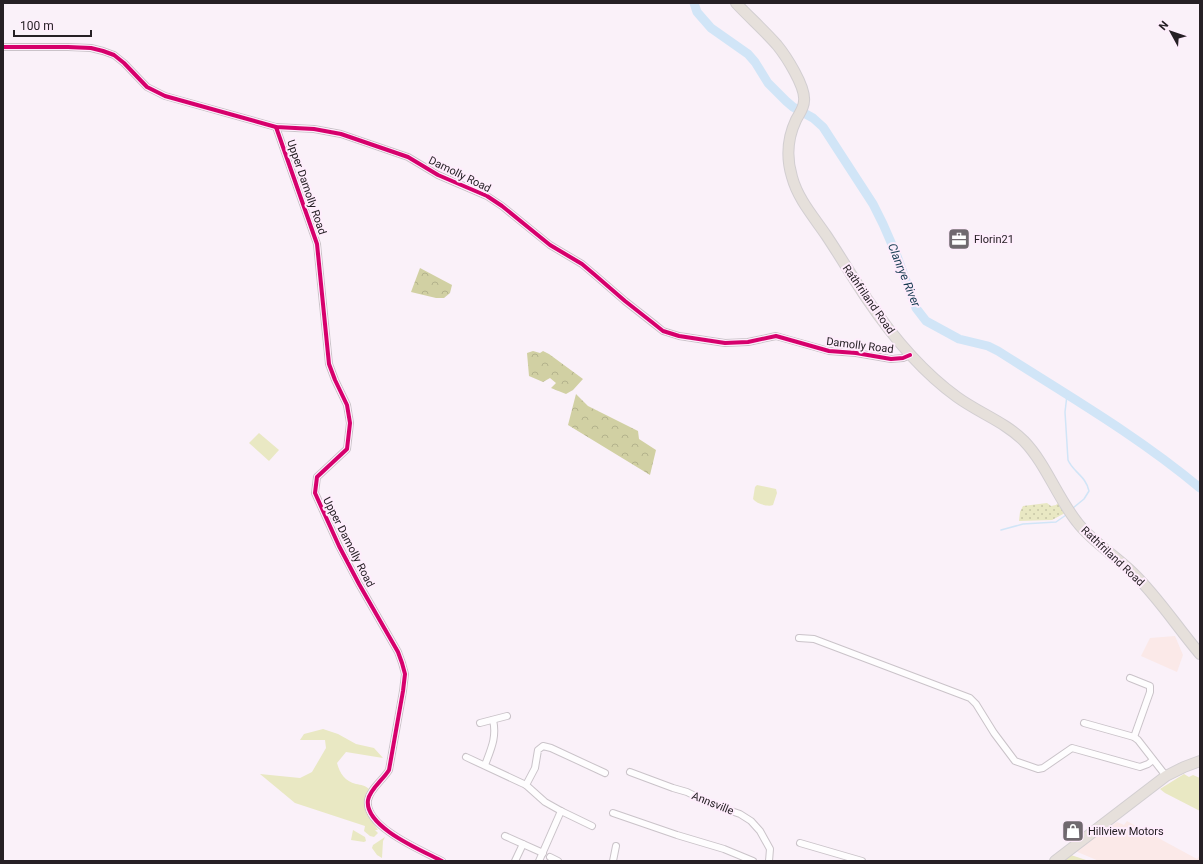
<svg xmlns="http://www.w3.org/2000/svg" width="1203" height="864" viewBox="0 0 1203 864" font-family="Roboto,sans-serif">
  <defs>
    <pattern id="forest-crowns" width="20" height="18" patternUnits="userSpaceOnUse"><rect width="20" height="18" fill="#d1d0a3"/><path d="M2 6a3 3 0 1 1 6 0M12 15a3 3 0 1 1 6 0" fill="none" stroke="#b3b28c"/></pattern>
    <pattern id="park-dots" width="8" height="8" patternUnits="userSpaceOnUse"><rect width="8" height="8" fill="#e9e8c3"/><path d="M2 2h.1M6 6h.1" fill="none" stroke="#c8c7a7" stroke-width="1.8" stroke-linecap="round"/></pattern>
  </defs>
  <rect width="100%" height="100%" fill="#faf1f9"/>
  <g fill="#fbe9e8">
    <polygon points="1175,636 1183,655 1177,672 1141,656 1150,638"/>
    <polygon points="1127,821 1197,859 1200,855 1200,861 1099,861 1075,851 1117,822 1124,825"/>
  </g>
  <g fill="#e9e8c3">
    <polygon points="259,433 279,450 269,461 249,443"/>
    <path d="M 757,485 L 776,489 L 777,493 L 773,505 C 768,507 757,504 753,499 L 755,487 Z"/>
    <path d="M 323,729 L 338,734 L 356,744 L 374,748 L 383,758 L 346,752 L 337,763 C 340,774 345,781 356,784 C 361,785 365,785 369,789 L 366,803 L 367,813 L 378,830 L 375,830 L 378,833 L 374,837 L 370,836 L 364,831 L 365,826 L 295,803 L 260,774 L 300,778 L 312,772 L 326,748 L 325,740 L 300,740 L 304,734 Z"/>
    <polygon points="1184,774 1189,777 1193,775 1200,778 1200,811 1165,793 1160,789"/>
    <polygon points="353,830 365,837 366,841 364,842 351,840"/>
    <polygon points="385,837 383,841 382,858 377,855 372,848 373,845"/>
    <polygon points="1071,855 1089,861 1063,861"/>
  </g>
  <g fill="url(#forest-crowns)">
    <polygon points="420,268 452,285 450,293 444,298 436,298 411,292"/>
    <polygon points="533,351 540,353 543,351 549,354 583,379 573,390 566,394 551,388 556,383 550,378 543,382 529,376 527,353"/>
    <polygon points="576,394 588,406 638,431 639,439 656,450 650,475 568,425"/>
  </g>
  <polygon fill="url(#park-dots)" points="1047,503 1051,506 1056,505 1058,503 1065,513 1052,520 1019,521 1020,512 1023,506"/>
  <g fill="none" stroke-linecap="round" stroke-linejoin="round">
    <g stroke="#d1e5f7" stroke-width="1.5">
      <path d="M 1067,395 L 1065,412 L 1068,460 C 1073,472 1086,476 1089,491 L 1084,499 L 1073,508"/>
      <polyline points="1001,530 1023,524 1056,522 1066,515"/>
    </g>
    <path stroke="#d1e5f7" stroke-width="9" d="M 694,3 L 697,12 L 711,28 L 748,54 L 755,62 L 768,83 L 786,101 L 793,107 L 813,118 L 823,127 L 873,204 L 883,224 L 897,256 L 916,308 L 926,321 L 959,339 L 988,346 L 998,351 C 1067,395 1138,436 1200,488"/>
    <g stroke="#cac3c9" stroke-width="8">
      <g id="street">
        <polyline points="3,47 68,47 91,48 103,51 114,55 124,63 147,87 165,96 276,127 314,129 341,134 408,157 438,175 487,196 502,206 550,245 582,264 595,275 625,301 653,323 663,331 679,336 725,343 748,342 776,336 829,351 856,353 891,359 903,358 910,355"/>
        <path d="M 276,127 L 317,244 L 329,364 L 335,380 L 347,405 L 350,423 L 347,449 L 317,477 L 315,493 L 339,546 L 359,584 L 398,652 L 402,663 L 405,674 L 403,691 L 389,770 C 383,780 370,789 368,800 C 364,827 423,851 442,861"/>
        <polyline points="799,638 814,639 970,698 976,704 994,733 1015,761 1038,769 1043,768 1072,748 1140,767 1148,764 1153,760"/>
        <polyline points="1130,678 1150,686 1150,692 1134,737"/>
        <polyline points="480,723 507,716"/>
        <polyline points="1084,723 1134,737 1138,740 1166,776"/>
        <polyline points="466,757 526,785"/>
        <path d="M 485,765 C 491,749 497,737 493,720"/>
        <polyline points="630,772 673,788 687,792 711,804 740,814 751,821 760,831 770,849 769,861"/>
        <polyline points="613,813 677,835 724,849 753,861"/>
        <polyline points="592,826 561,811 545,802 526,785 535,768 538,750 543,746 551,748 605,773"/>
        <polyline points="505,836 543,853"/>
        <polyline points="800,843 862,861"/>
        <polyline points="550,857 558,861"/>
        <polyline points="515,861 523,844"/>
        <polyline points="539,861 561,811"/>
        <polyline points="613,861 616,846"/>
      </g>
    </g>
    <g stroke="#d2ced1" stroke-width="12">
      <g id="primary">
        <path d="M 736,3 C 749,17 764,30 777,45 C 786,56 806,87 804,101 C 804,108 799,114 796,120 C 787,139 786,157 792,177 C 798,199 813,216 826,235 C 840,256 853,278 867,299 C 892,336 921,371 957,397 C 979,413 1005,422 1024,441 C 1046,464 1057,497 1077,522 C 1092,542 1115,555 1133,573 C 1158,597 1177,627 1200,654"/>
        <polyline points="1055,861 1166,776 1184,767 1200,761"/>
      </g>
    </g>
    <use href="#street" stroke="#fefdfe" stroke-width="6"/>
    <use href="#primary" stroke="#e6e0db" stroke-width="10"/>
    <g stroke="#feedfc" stroke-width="6">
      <g id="cycleway">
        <polyline points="3,47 68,47 91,48 103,51 114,55 124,63 147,87 165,96 276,127 314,129 341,134 408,157 438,175 487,196 502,206 550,245 582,264 595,275 625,301 653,323 663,331 679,336 725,343 748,342 776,336 829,351 856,353 891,359 903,358 910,355"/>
        <path d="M 276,127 L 317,244 L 329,364 L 335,380 L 347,405 L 350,423 L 347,449 L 317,477 L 315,493 L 339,546 L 359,584 L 398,652 L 402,663 L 405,674 L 403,691 L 389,770 C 383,780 370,789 368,800 C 364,827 423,851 442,861"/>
      </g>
    </g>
    <use href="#cycleway" stroke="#d6006c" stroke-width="4"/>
  </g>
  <defs>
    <g id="office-square" transform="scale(1.15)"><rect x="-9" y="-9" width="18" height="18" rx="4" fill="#70696f" stroke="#feedfc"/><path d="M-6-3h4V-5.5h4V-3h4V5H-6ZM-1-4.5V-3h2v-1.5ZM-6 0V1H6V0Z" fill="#fff"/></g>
    <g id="shop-square" transform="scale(1.15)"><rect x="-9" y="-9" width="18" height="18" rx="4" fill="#70696f" stroke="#feedfc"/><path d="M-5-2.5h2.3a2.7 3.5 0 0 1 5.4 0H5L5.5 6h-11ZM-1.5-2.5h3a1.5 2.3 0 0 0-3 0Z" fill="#fff"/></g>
  </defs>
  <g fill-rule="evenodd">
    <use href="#office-square" x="959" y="239"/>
    <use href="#shop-square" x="1073" y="831"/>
  </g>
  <g text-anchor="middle" stroke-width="4" stroke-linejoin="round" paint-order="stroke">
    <g font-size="11" fill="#262025" stroke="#feedfc">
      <text transform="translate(460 174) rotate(26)" y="4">Damolly Road</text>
      <text transform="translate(307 187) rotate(71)" y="4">Upper Damolly Road</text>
      <text transform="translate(869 299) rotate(55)" y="4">Rathfriland Road</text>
      <text transform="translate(860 345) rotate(7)" y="4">Damolly Road</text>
      <text transform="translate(349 542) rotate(63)" y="4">Upper Damolly Road</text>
      <text transform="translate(1113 556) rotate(43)" y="4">Rathfriland Road</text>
      <text transform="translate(713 803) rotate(22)" y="4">Annsville</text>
    </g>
    <g font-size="11" fill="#262025" stroke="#feedfc" text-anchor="start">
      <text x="974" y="243">Florin21</text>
      <text x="1088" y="835">Hillview Motors</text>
    </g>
    <g font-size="12" font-style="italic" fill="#183d53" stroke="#feedfc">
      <text transform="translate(904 275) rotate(68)" y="4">Clanrye River</text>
    </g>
  </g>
  <rect width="1203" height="864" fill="none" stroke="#262025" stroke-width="8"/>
  <g transform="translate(1171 32) rotate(310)" stroke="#feedfc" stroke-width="3" paint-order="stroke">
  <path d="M0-3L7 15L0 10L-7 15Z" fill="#262025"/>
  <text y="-6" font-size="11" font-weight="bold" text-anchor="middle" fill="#262025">N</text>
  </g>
  <path d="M14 30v6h77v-6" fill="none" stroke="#262025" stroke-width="2"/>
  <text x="20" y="30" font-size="12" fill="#262025" stroke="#feedfc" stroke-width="3" paint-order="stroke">100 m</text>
</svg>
